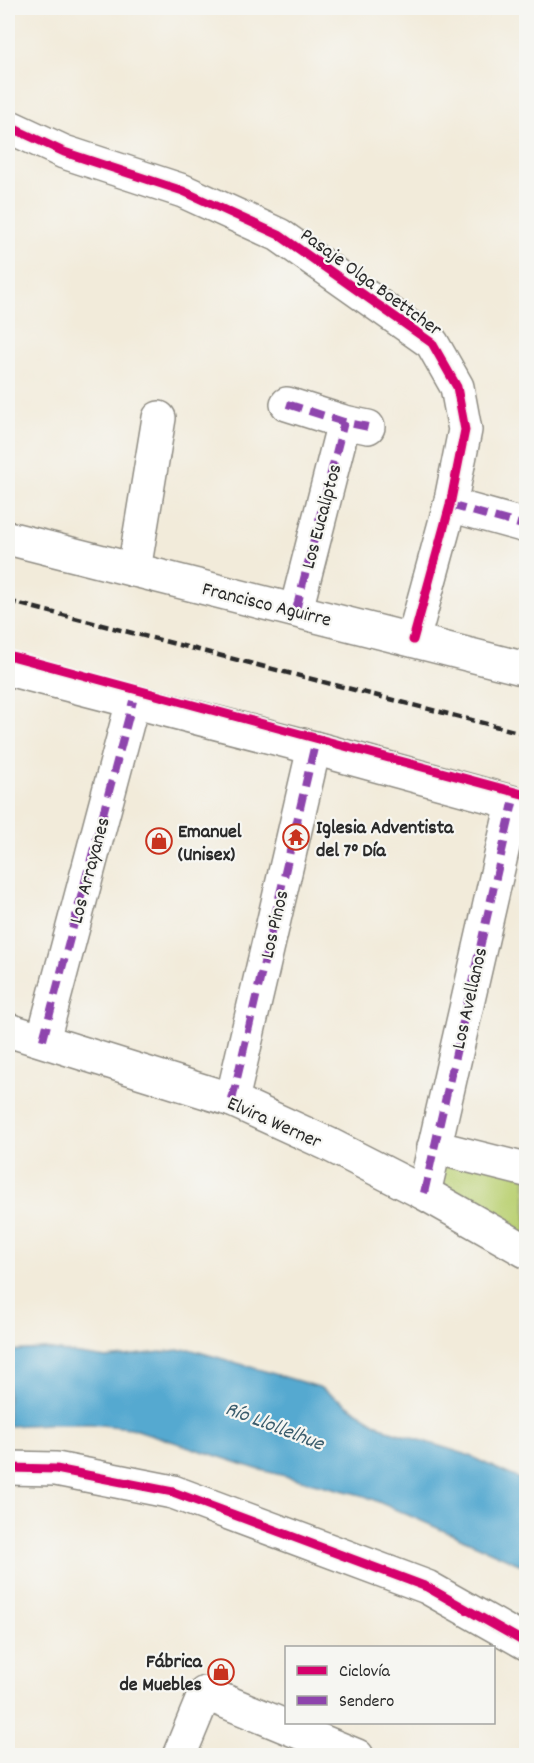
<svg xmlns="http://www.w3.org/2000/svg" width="534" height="1763" viewBox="0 0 534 1763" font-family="Dekko,sans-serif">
  <rect width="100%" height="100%" fill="#f6f6f2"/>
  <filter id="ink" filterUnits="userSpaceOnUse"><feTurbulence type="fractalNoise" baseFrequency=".0167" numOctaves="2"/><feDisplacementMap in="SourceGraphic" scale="12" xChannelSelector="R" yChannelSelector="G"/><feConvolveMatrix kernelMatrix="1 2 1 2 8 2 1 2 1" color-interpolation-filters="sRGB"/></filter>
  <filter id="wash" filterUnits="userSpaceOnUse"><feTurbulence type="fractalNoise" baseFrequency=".008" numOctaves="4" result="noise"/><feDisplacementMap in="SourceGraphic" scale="24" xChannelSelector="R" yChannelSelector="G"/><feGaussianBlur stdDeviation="1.35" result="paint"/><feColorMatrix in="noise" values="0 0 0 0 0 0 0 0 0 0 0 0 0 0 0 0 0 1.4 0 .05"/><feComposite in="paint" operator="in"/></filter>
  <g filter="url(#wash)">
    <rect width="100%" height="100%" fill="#f2ebda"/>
    <polygon fill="#bbd175" stroke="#737e50" stroke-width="1.5" points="430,1137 526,1161 526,1243 418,1182"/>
    <polygon fill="#54a9d0" stroke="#406a7e" stroke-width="1.5" points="45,1349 106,1358 189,1349 319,1387 387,1430 465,1454 526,1482 526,1567 365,1496 257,1469 131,1428 90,1424 49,1424 8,1426 8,1351"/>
  </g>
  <g filter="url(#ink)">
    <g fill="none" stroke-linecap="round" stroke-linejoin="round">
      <g stroke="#8e8b82" stroke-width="36">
        <g id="minor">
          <polyline points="8,126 64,152 183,191 279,235 432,343 457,387 465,430 450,505 413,640"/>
          <polyline points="287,404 344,422 368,427"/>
          <polyline points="450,505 526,526"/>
          <polyline points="8,538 526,669"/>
          <polyline points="134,570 159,418"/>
          <polyline points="296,610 344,422"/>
          <polyline points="8,669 314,748 526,806"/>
          <polyline points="43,1040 133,701"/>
          <polyline points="232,1100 314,748"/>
          <polyline points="434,1147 526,1170"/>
          <polyline points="424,1193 513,803"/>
          <polyline points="8,1468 56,1469 173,1492 427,1587 526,1643"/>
          <polyline points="179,1756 205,1693 357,1756"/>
        </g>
      </g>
      <g stroke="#8e8b82" stroke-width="36">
        <polyline id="major" points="8,1030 232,1100 328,1144 424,1193 526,1251"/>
      </g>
      <use href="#minor" stroke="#fff" stroke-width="33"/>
      <use href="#major" stroke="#fff" stroke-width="33"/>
      <polyline stroke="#2b2b2b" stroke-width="4.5" stroke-dasharray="9 4.5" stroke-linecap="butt" points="8,601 526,734"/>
      <g stroke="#8e44ad" stroke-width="8" stroke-dasharray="15 8" stroke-linecap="butt">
        <polyline points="287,404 344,422 368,427"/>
        <polyline points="450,505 526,526"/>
        <polyline points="296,610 344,422"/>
        <polyline points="43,1040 133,701"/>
        <polyline points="232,1100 314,748"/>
        <polyline points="424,1193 513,803"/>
      </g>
      <g stroke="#f6f6f2" stroke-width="13">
        <g id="cycleway">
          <polyline points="8,126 64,152 183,191 279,235 432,343 457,387 465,430 450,505 413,640"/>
          <polyline points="8,655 526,795"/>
          <polyline points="8,1468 56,1469 173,1492 427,1587 526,1643"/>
        </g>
      </g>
      <use href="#cycleway" stroke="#d6006c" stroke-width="9"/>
    </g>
  </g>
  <defs>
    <g id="temple-ring" transform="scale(1.35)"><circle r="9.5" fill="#f6f6f2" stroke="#c8321e" stroke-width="1.5"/><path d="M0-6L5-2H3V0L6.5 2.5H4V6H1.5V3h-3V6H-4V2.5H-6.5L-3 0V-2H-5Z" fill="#c8321e"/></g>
    <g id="shop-ring" transform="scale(1.35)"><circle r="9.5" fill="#f6f6f2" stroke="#c8321e" stroke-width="1.5"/><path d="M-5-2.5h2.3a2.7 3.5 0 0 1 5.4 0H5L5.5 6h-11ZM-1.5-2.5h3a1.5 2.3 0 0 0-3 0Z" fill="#c8321e"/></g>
  </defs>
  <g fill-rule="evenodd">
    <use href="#temple-ring" x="296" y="837"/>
    <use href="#shop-ring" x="159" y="841"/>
    <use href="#shop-ring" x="221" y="1672"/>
  </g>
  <g text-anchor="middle" stroke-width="4.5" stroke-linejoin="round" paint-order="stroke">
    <g font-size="20" fill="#2b2b2b" stroke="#f6f6f2">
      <text transform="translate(372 281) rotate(36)" y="7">Pasaje Olga Boettcher</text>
      <text transform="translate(320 516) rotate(-75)" y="7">Los Eucaliptos</text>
      <text transform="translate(267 603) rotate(14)" y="7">Francisco Aguirre</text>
      <text transform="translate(88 870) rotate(-75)" y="7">Los Arrayanes</text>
      <text transform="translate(273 924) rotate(-77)" y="7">Los Pinos</text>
      <text transform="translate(468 998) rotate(-77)" y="7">Los Avellanos</text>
      <text transform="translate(275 1121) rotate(24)" y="7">Elvira Werner</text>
    </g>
    <g font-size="20" font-weight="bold" fill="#2b2b2b" stroke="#f6f6f2" text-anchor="start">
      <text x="316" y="833">Iglesia Adventista<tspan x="316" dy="23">del 7° Día</tspan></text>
      <text x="178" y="837">Emanuel<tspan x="178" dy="23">(Unisex)</tspan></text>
      <text x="202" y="1667" text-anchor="end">Fábrica<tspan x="202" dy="23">de Muebles</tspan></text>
    </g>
    <g font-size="21" font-style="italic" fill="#3b5d6d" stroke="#f6f6f2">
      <text transform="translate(275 1425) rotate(21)" y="7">Río Llollelhue</text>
    </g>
  </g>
  <rect width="534" height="1763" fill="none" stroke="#f6f6f2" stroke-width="30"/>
  <rect x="285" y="1646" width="210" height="78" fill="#f6f6f2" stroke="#a5a5a2" stroke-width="1.5"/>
  <rect x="297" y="1666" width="30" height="9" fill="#d6006c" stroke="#a5a5a2" stroke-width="1.5"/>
  <text x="339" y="1676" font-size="18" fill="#2b2b2b">Ciclovía</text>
  <rect x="297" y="1696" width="30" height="9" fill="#8e44ad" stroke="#a5a5a2" stroke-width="1.5"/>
  <text x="339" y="1706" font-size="18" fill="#2b2b2b">Sendero</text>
</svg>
